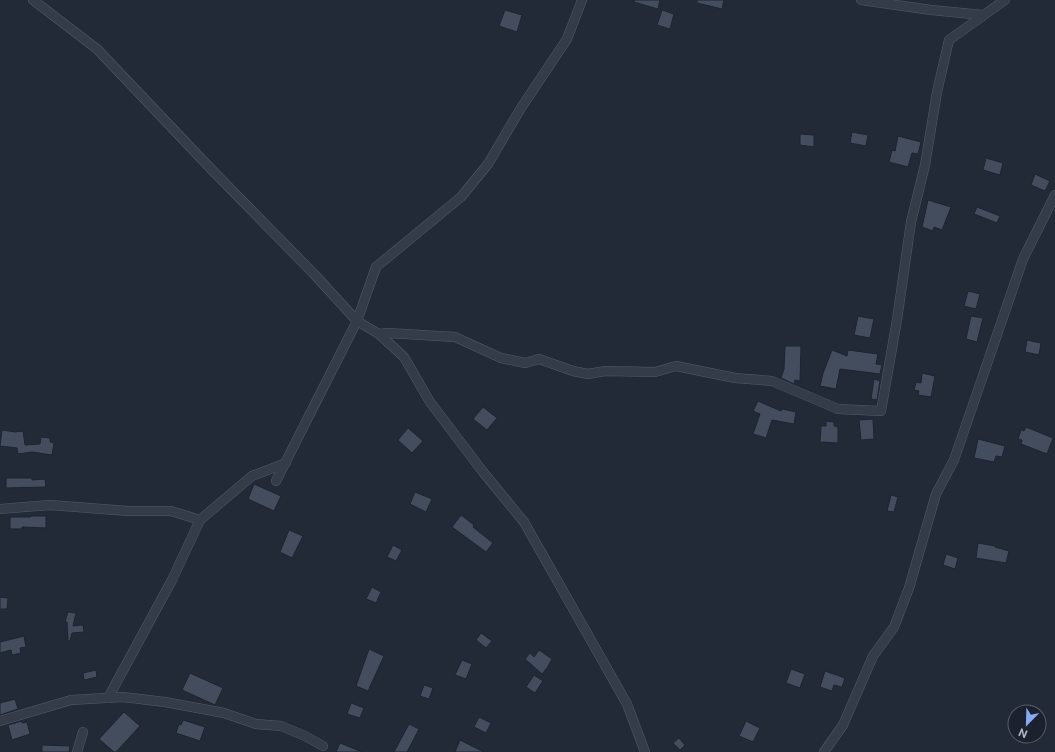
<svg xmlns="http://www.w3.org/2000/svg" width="1055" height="752" viewBox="0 0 1055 752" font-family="'Public Sans',sans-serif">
  <rect width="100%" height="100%" fill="#222a38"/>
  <g fill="#434d5d" stroke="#1d2430">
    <polygon points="634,0 660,0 658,9 634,2"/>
    <polygon points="697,0 724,0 722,9 697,3"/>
    <polygon points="505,10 522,15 517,32 499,26"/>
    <polygon points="662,10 674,14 670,29 657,25"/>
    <polygon points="852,132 868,135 866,146 850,143"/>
    <polygon points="800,134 814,135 814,147 800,145"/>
    <polygon points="898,136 921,142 918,154 912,153 908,167 889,162 892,150 895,151"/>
    <polygon points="986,158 1003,163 1000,175 983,170"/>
    <polygon points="1035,174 1050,181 1045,191 1031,185"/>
    <polygon points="928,200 951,207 942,230 934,227 933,231 922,227"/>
    <polygon points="977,207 1000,216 997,223 974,214"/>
    <polygon points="968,291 980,294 976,309 964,306"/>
    <polygon points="858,316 874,319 870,338 854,335"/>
    <polygon points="971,316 983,318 977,342 966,339"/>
    <polygon points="1027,340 1041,343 1039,355 1025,352"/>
    <polygon points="785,346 801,346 800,381 795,380 794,384 781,378 784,369"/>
    <polygon points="832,350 847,356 848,350 878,354 876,364 882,365 880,374 840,369 836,389 820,386 823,373"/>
    <polygon points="922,373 935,376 931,397 918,395 919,391 914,390 916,382 921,383"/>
    <polygon points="874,379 880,381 877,400 871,399"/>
    <polygon points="758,401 781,411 782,409 796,412 794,424 772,420 766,438 753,434 760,414 753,411"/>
    <polygon points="483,407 497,418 487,430 473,419"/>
    <polygon points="873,419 874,439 861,440 859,420"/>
    <polygon points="826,421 834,422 834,426 838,427 838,443 820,442 821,426 826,426"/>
    <polygon points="1026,427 1053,438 1047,454 1021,444 1022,440 1018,439 1021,430 1024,431"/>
    <polygon points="408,428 423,441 412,453 398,440"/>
    <polygon points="2,430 15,432 23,431 25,445 40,444 41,437 50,438 50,442 54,443 52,455 32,452 18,454 17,448 0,446"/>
    <polygon points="978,439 1005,446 1002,457 996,456 994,462 974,458"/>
    <polygon points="6,478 32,478 32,480 45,479 46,487 6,488"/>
    <polygon points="254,484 281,496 274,511 248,499"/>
    <polygon points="415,492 432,499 426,512 410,504"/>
    <polygon points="891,495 898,497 894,512 887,511"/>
    <polygon points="461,515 474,525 473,527 493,543 486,552 452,527"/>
    <polygon points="31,516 46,516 46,528 22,527 22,529 10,529 10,517 31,517"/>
    <polygon points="289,530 303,536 292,558 280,552"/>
    <polygon points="978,543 995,546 995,547 1009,551 1006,563 976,558"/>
    <polygon points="393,545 402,550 396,561 387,557"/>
    <polygon points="946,554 958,558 955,569 943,565"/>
    <polygon points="372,587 381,592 376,603 366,599"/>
    <polygon points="0,597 8,598 7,609 0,609"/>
    <polygon points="68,612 76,613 73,626 83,625 84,632 72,633 70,641 68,641 67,622 65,622"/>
    <polygon points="481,633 492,641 486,648 476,640"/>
    <polygon points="24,636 26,647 20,648 21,653 12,655 11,650 0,653 0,642"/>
    <polygon points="369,649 384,656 368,691 356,686"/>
    <polygon points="539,650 552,659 547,668 542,674 525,659 530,653 534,657"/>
    <polygon points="462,660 472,664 466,679 455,675"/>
    <polygon points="791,669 805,674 800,688 786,683"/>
    <polygon points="96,670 97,677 84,680 83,673"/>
    <polygon points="825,671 845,678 842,687 834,685 832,691 820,687"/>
    <polygon points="190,673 223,688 215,705 182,690"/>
    <polygon points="534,675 543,681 535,693 526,687"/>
    <polygon points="424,685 433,688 429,699 420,696"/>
    <polygon points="15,699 18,709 0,715 0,703"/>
    <polygon points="351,703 364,708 360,718 347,714"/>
    <polygon points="124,712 140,726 116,752 114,752 99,739"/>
    <polygon points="479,717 491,723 486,733 474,727"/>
    <polygon points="183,720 205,727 200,741 176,733 179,724 181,725"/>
    <polygon points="22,721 22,723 27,722 30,734 12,740 8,725"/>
    <polygon points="746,721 760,728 753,742 739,736"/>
    <polygon points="409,724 419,729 407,752 394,752"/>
    <polygon points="679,738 685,745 680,750 673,743"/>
    <polygon points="460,740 484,752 455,752"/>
    <polygon points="340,743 362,752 336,752"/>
    <polygon points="42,745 70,746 69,752 42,752"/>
  </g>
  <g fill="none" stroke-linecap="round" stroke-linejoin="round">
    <g stroke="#535a67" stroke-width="10">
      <g id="minor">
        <polyline points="33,0 97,49 212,170 314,274 357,321 376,267 461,197 488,164 521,108 567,39 582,0"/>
        <polyline points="861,0 931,10 983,15"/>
        <polyline points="379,334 388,333 455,337 501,358 525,363 539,359 573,371 588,374 605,371 655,372 676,366 735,378 772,381 838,409 881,411 897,320 911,222 925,165 937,92 949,40 1005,0"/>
        <polyline points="276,481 357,321 379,334 404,357 430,402 483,472 524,522 627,704 645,752"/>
        <polyline points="0,509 50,505 128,511 171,511 200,520"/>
        <polyline points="108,698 172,580 200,520 252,476 286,463"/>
        <polyline points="0,721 71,700 123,697 165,702 224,713 256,724 281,726 305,736 323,746"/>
        <polyline points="77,752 83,732"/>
        <polyline points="824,752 843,725 873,656 894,627 909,588 936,494 954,460 1023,259 1055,195"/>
      </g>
    </g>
    <use href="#minor" stroke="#353c49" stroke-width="9"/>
  </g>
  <g transform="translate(1027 724) rotate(203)"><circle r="19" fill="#1b222d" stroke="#575e6a"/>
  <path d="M0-3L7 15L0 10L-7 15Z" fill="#86abf4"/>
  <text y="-6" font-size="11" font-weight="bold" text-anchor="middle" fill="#b0b7c5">N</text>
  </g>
</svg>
